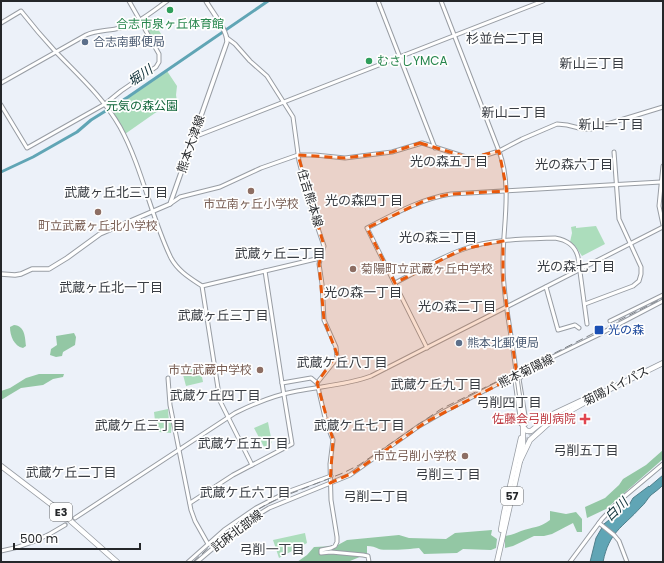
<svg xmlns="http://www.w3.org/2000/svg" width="664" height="563" viewBox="0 0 664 563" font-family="Poppins,'Noto Sans JP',sans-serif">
  <rect width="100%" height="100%" fill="#ecf1f9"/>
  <g fill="#acddbc">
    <polygon points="156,26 163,37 155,43 148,31"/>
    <polygon points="167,71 177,86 176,95 177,101 155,113 125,134 111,110"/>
    <polygon points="576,226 576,228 596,226 605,244 582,256 576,247 570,242 572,233 571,227"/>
    <polygon points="200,367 203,382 186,386 182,371"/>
    <polygon points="168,409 169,422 172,422 171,433 159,432 155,421 154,412"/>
    <polygon points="268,422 272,443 264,447 254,428"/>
    <polygon points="305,533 307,543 279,558 273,540"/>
  </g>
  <g fill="#93c7a4">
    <path d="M 14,325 C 25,326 25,337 26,346 L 23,348 C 14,346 10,336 10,327 Z"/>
    <polygon points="74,333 76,337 75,345 63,352 62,356 56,357 50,355 51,349 57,345 56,336"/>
    <polygon points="39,374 64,374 63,377 53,379 43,385 21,388 1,400 1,391 10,388 26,378"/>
    <polygon points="663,450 663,459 606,509 587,518 585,507 605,498 619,485 623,479 646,465"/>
    <path d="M 550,511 L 566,514 L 576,512 L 582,519 L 582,532 L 577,532 L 573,523 L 552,534 L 544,536 L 534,536 L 513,546 L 505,548 L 505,536 C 511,535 515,534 521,531 C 532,527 540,528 550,520 Z"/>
    <path d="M 492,530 L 491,535 L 497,539 L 496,548 L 491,550 L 463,549 L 457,553 L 424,554 L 419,548 C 411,549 386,551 379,549 C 375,547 372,546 367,546 L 367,554 L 350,561 L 344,562 L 297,562 L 307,555 L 314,547 L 336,546 L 347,540 L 399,535 L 409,538 L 446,539 L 455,533 Z"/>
  </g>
  <path fill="#60a5b5" stroke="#4e7f8b" d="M 663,475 L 663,485 C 659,489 655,492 651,495 C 647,499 645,504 641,507 C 622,528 609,532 603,562 L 590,562 L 596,538 L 604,524 L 625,507 L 629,505 L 633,498 L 649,486 L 649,487 Z"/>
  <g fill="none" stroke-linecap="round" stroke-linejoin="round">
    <polyline stroke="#60a5b5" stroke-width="3" points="1,172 33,157 77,132 91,120 128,97 268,1"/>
    <polyline stroke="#c4c9d0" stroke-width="3" stroke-dasharray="3 1.5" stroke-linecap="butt" points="65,525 75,518"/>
    <polyline stroke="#c4c9d0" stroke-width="4.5" stroke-dasharray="4.5 2" stroke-linecap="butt" points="523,447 532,433"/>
    <g stroke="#989da4" stroke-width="5">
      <g id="secondary">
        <polyline points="378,1 435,148"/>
        <path d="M 441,1 L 499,151 C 513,189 502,228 503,266 C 503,291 508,317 512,342"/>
        <path d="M 1,23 L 21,11 C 32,25 43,38 55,51 C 78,75 103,97 120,127 C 142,167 151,217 171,258 C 178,271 190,278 202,286 L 220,401 L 252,465"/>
        <polyline points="227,38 235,44 250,61 267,76 293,117 299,161 311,208 324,246 319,264 322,284 324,320 336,347 337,358 317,383 326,422 333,440 330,464 331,500 337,537 337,542 335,546 331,548 321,550 321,553 331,552 363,555 368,556 369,562"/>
        <path d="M 1,83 L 86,35 C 97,30 109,31 120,28 C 138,24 153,11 167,1"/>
        <polyline points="1,105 27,148 105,104 121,91 156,67 159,62 159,54 129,1"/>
        <polyline points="194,137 543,1"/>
        <polyline points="663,166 659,206 663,225"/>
        <polyline points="170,204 180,197 220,187 261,168 298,155 315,155 345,158 392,152 422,143 466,157 477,158 499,151 522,139 557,124 567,125 583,129 591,129 663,107"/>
        <polyline points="265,271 282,383 311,378 317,383"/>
        <path d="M 395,283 C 417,272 440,257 464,249 C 492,239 525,239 555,238 C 567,240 575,245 578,257 L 587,324"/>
        <polyline points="202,286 320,258"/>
        <polyline points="546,287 558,330 575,325 579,328"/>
        <polyline points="585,304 633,286 639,281 641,274 641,267 619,219 614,152"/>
        <polyline points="610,321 663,295"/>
        <path d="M 427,348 L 367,228 C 394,214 420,199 451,194 L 661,182"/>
        <polyline points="168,378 170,405 191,510 195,521 208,544"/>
        <polyline points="505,382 510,380 515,381 521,424 523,426"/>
        <polyline points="520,399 522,411"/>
        <polyline points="523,426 525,425 526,422 519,379 524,374"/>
        <polyline points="190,503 233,475 292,444 282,383"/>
        <path d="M 75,518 L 235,413 C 255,403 275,395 297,391 C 322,386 347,385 371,376 L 663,227"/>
        <polyline points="599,523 614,535 619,541 627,562"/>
        <path d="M 1,551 C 24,547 45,538 65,525"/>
        <polyline points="188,562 224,530 256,508 287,492 331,476"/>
        <polyline points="197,562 238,527 269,508 350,475 419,426 445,411 505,380 598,335 663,301"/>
        <polyline points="570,562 602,519 619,501 663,464"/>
      </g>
    </g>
    <g stroke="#989da4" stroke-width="5.5">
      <path id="primary" d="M 1,274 L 15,275 L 21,274 L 32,269 L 49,269 L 67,258 L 100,234 L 170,204 L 227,42 C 227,29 212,12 206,1"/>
    </g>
    <g stroke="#989da4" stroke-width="6">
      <g id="highway">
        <polyline points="524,428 527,431 531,431 551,415 585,399"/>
        <polyline points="520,461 530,440 550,422 602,393 663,363"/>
        <polyline points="1,466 56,508 117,562"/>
        <polyline points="501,530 504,513 521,438"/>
        <polyline points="497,562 520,461 523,444 523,426"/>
      </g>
    </g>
    <use href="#secondary" stroke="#fff" stroke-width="3"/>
    <use href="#primary" stroke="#fff" stroke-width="3.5"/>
    <use href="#highway" stroke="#fff" stroke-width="4.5"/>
    <polyline stroke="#808489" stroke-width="1" stroke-dasharray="8 4" stroke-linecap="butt" points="193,562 235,524 267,504 282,497 343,473 359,465 441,409 541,360 663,298"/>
    <g stroke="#989da4" stroke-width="5" stroke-linecap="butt">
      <polyline id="secondary-bridge" points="512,342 520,399"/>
    </g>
    <use href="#secondary-bridge" stroke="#fff" stroke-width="3"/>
  </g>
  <path fill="#e8590c" fill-opacity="0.2" stroke="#e8590c" stroke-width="3" stroke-dasharray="8 5" stroke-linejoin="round" d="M 420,143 L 470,158 L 499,151 L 507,191 L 451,194 L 428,199 L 367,228 L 395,283 L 463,249 L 503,241 L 503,281 L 517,375 L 426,422 L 353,473 L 330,483 L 333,440 L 317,383 L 337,354 L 324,320 L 319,264 L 324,246 L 298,155 L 345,158 L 392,152 Z"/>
  <g fill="#2e9e5b" stroke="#fefefe" stroke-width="1.5">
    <circle cx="170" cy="10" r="4"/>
    <circle cx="369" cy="61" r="4"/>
  </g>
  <g fill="#5c6f8a" stroke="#fefefe" stroke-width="1.5">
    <circle cx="85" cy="42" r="4"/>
    <circle cx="459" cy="343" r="4"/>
  </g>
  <g fill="#8d6e63" stroke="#fefefe" stroke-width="1.5">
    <circle cx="251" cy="191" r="4"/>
    <circle cx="98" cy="212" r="4"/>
    <circle cx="353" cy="269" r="4"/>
    <circle cx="260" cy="370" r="4"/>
    <circle cx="465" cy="456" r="4"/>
  </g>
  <rect fill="#1a4fb4" stroke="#fefefe" stroke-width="1.5" x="594" y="325" width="10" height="10" rx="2"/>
  <path fill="#e0444e" stroke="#fefefe" stroke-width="1.5" d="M583 413h4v4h4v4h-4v4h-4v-4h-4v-4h4z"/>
  <g text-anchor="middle" stroke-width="3.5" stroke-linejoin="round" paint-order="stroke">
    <g fill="#fefefe" stroke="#66686a" stroke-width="1">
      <rect x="501" y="487" width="22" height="18" rx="3"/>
      <rect x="50" y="503" width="22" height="18" rx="3"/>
    </g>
    <g font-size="11" font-weight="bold" fill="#25272a">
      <text x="512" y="500">57</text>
      <text x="61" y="516">E3</text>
    </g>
    <g font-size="12" fill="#27864d" stroke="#fefefe">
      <text x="170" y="28">合志市泉ヶ丘体育館</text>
      <text x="377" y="65" text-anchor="start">むさしYMCA</text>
    </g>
    <g font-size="12" fill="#4e5e75" stroke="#fefefe" text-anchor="start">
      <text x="93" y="46">合志南郵便局</text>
      <text x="467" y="347">熊本北郵便局</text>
    </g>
    <g font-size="12" fill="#12663b" stroke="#fefefe">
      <text x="142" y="110">元気の森公園</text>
    </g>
    <g font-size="12" fill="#25272a" stroke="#fefefe">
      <text transform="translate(191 144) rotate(-71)" y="4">熊本大津線</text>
      <text transform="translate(310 198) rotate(73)" y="4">住吉熊本線</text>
      <text transform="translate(526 371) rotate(-26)" y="4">熊本菊陽線</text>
      <text transform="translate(616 386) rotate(-27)" y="4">菊陽バイパス</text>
      <text transform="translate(237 531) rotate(-37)" y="4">託麻北部線</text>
    </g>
    <g font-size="12" fill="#785e54" stroke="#fefefe">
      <text x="251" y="208">市立南ヶ丘小学校</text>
      <text x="98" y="230">町立武蔵ヶ丘北小学校</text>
      <text x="361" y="273" text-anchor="start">菊陽町立武蔵ヶ丘中学校</text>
      <text x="252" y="374" text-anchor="end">市立武蔵中学校</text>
      <text x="457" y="460" text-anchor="end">市立弓削小学校</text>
    </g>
    <g font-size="12" fill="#164399" stroke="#fefefe" text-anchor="start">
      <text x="608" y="334">光の森</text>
    </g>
    <g font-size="12" fill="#be3a42" stroke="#fefefe" text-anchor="end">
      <text x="576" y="423">佐藤会弓削病院</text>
    </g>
    <g font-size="13" fill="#393d43" stroke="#fefefe">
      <text x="505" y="43">杉並台二丁目</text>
      <text x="592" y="68">新山三丁目</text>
      <text x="514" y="117">新山二丁目</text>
      <text x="611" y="129">新山一丁目</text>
      <text x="449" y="166">光の森五丁目</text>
      <text x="574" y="169">光の森六丁目</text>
      <text x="116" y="197">武蔵ヶ丘北三丁目</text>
      <text x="364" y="205">光の森四丁目</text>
      <text x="438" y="242">光の森三丁目</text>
      <text x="280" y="258">武蔵ヶ丘二丁目</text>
      <text x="576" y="271">光の森七丁目</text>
      <text x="111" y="292">武蔵ヶ丘北一丁目</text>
      <text x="363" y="297">光の森一丁目</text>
      <text x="457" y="311">光の森二丁目</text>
      <text x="223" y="320">武蔵ヶ丘三丁目</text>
      <text x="342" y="367">武蔵ケ丘八丁目</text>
      <text x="436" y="389">武蔵ケ丘九丁目</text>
      <text x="215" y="400">武蔵ケ丘四丁目</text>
      <text x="509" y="407">弓削四丁目</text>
      <text x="140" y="430">武蔵ケ丘三丁目</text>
      <text x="359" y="430">武蔵ケ丘七丁目</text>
      <text x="243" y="448">武蔵ケ丘五丁目</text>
      <text x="586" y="455">弓削五丁目</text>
      <text x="71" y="477">武蔵ケ丘二丁目</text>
      <text x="448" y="479">弓削三丁目</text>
      <text x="245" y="497">武蔵ケ丘六丁目</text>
      <text x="376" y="501">弓削二丁目</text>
      <text x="272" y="554">弓削一丁目</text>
    </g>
    <g font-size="13" font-style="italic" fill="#0e3038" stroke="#fefefe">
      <text transform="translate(140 75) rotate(-34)" y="5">堀川</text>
      <text transform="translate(616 509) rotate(-44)" y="5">白川</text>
    </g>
  </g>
  <rect width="664" height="563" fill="none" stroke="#25272a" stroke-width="4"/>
  <path d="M14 543v6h126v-6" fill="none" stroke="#25272a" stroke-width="2"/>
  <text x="20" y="543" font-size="12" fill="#25272a" stroke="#fefefe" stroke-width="3" paint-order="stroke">500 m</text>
</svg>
